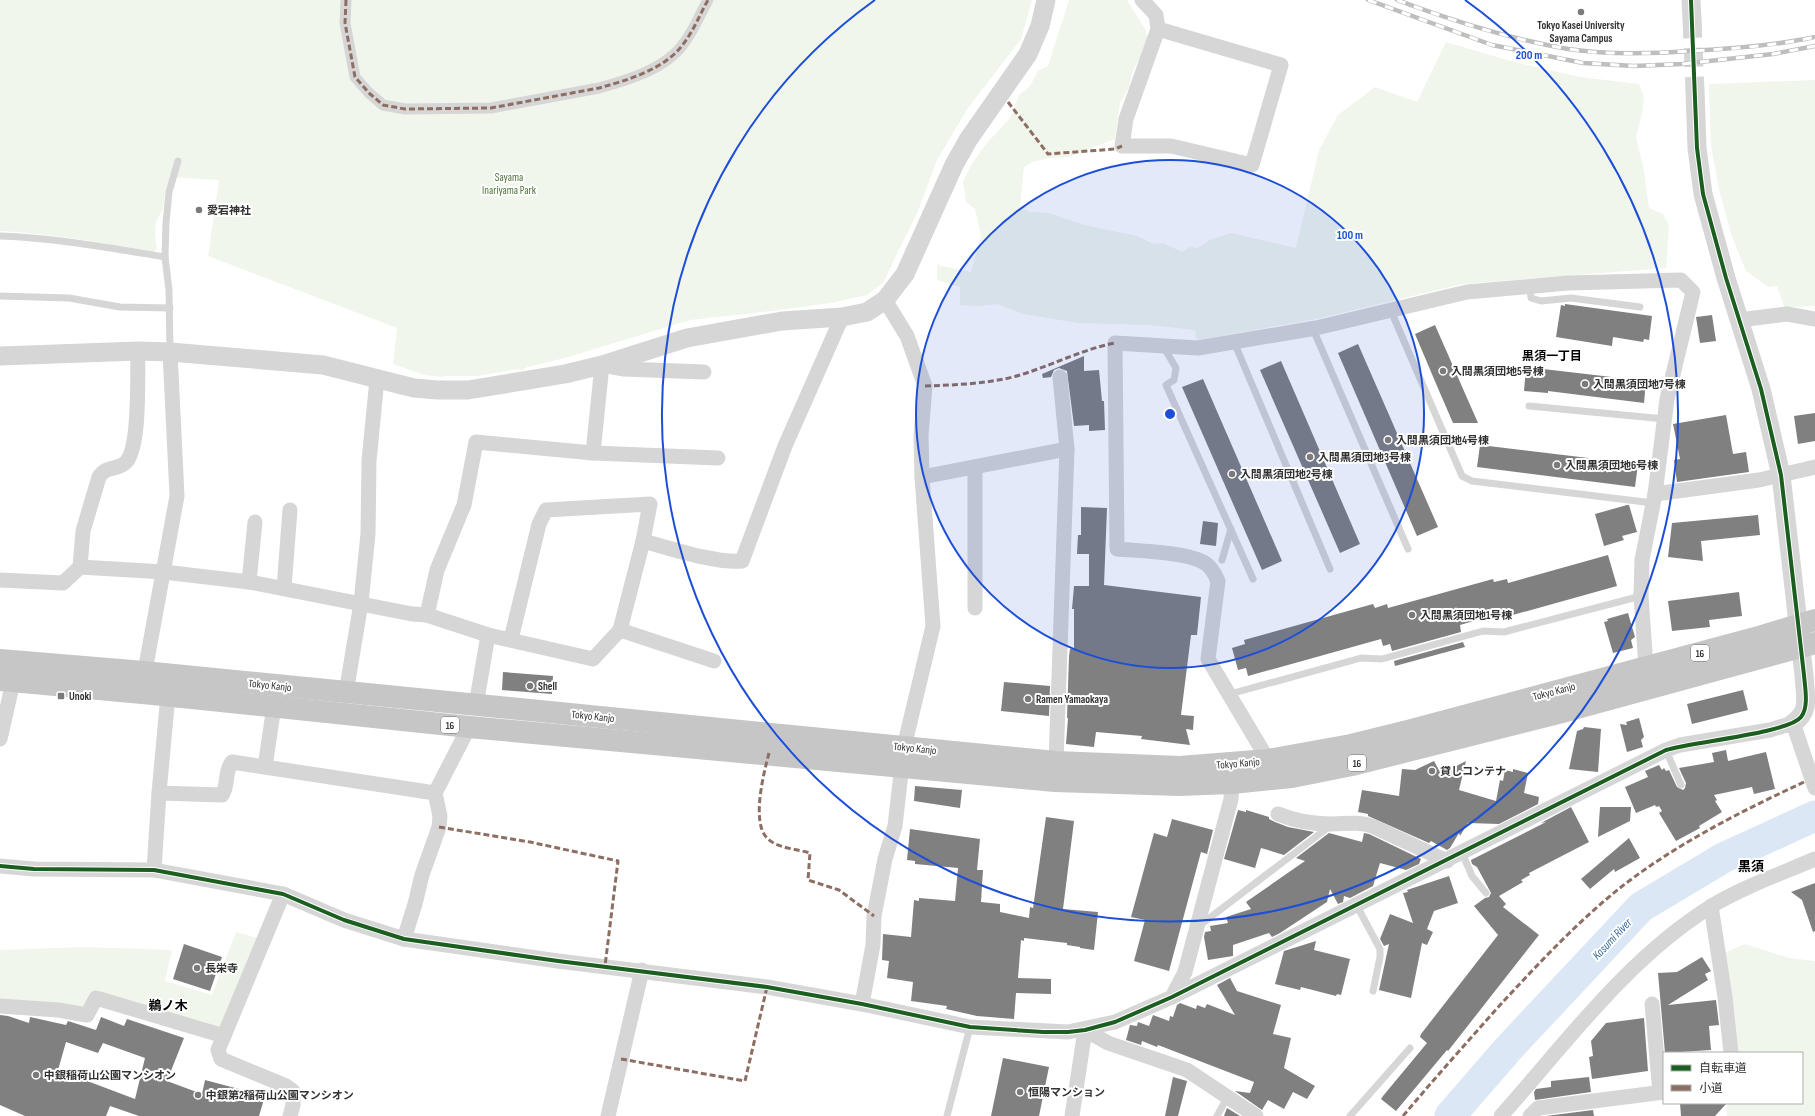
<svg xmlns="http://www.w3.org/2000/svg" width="1815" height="1116" viewBox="0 0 1815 1116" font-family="'Sofia Sans Condensed','Noto Sans JP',sans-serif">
  <rect width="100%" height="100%" fill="#fff"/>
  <g fill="#f1f6ed">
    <path d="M 0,0 L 1032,0 L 1021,39 L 968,108 L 937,160 L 918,211 L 883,283 L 867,295 L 831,303 L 772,311 L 690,320 L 565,358 L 527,367 L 523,370 L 517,369 L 478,376 L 445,376 L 442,377 L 424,375 L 393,364 L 397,328 L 208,256 L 219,180 L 170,177 L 165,193 L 163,209 L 156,222 L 155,234 L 157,250 L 153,252 C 102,242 52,234 0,231 Z"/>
    <polygon points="1069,0 1127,0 1145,29 1148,39 1141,56 1132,73 1129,87 1120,103 1115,139 1068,157 1049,158 1032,162 1024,167 1020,207 1030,212 1049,213 1084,225 1137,236 1153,244 1163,243 1182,252 1190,247 1197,248 1210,240 1231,233 1296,248 1319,150 1338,115 1375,87 1417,102 1446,42 1514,62 1580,77 1639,84 1644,98 1642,113 1636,137 1644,171 1649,208 1663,214 1669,225 1666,268 1463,284 1316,319 1197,340 1195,330 1149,325 1078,323 1023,314 998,304 979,306 960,305 960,287 937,280 937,265 971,272 981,236 975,209 966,202 963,182 971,165 986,144 1010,118 1019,95 1030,86 1038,71 1048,66"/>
    <polygon points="1815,80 1815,306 1784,307 1777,286 1768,287 1746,271 1731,234 1719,189 1711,146 1709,84"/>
    <polygon points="236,932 257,938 221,1028 93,991 84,1008 0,1000 0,950 85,947 172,950 165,981 212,995"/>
    <polygon points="1745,944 1789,958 1815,961 1815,1116 1727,1116 1727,1103 1802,1103 1802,1053 1736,1053 1724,953"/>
  </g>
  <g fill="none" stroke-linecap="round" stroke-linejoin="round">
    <polyline stroke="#dbe7f4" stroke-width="31" points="1450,1116 1508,1049 1641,907 1723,858 1815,816"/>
  </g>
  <g fill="#808080" fill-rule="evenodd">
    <polygon points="1565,304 1652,316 1649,340 1644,339 1643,342 1613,337 1612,346 1556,337 1561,305 1565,306"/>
    <polygon points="1712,315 1716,341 1700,343 1696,317"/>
    <polygon points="1435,325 1478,423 1453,423 1437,386 1415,334"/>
    <polygon points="1358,344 1438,527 1417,536 1338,353"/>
    <polygon points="1084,356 1084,371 1099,370 1102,401 1104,401 1105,430 1089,431 1089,425 1074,426 1067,371 1059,368 1054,370 1051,377 1043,378 1042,374"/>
    <polygon points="1281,361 1360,544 1340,553 1260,370"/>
    <polygon points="1526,367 1646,381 1644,403 1548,391 1548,393 1524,391"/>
    <polygon points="1203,379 1282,561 1262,570 1182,387"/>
    <polygon points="1815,413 1815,441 1798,444 1794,416"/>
    <polygon points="1726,415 1733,454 1746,452 1749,472 1677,482 1674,460 1680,459 1673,424"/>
    <polygon points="1480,445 1638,464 1635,487 1477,467"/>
    <polygon points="1627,505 1629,505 1637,532 1622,536 1624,540 1604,546 1595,514"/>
    <polygon points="1081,507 1107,508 1104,585 1201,597 1197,635 1191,635 1181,715 1194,716 1193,730 1186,729 1190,745 1141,739 1142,736 1096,732 1094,747 1066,744 1068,718 1067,718 1069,656 1070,649 1074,649 1074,609 1072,609 1074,586 1089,586 1089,554 1077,554 1078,535 1081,535"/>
    <polygon points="1758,515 1760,535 1701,541 1703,561 1668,557 1672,523"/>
    <polygon points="1203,521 1218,523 1216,546 1200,544"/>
    <polygon points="1608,555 1617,586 1502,618 1501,613 1460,625 1461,632 1392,651 1390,644 1383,646 1381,639 1248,676 1246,668 1238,670 1232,648 1245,644 1244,640 1373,604 1375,608 1387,604 1388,608 1493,579 1494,582 1507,579 1508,583"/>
    <polygon points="1739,592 1742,616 1709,620 1710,627 1672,631 1668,601"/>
    <polygon points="1628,613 1635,637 1631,640 1633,648 1613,653 1604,622 1608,621 1607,619"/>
    <polygon points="1463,642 1465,647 1395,666 1394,661"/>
    <polygon points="503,672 553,676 552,694 502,690"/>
    <polygon points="1004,682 1050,686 1049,716 1001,711"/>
    <polygon points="1743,690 1748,710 1692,724 1687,704"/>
    <polygon points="1639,718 1644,737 1641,740 1643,747 1627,752 1620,724 1627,725 1626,722"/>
    <polygon points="1584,727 1601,729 1598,772 1569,769 1577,731 1583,729"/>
    <polygon points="1726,750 1728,761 1766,752 1775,789 1754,794 1752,787 1714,795 1717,800 1715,801 1722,812 1699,826 1700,828 1676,841 1659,813 1662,811 1659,806 1656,807 1655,805 1636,813 1625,787 1648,777 1645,771 1659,765 1662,770 1664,768 1666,771 1669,770 1677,787 1683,790 1685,788 1686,783 1679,768 1714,762 1712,753"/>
    <polygon points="1434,761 1441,774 1466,761 1459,790 1496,801 1500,780 1503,781 1505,770 1513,772 1513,769 1528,773 1524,793 1539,797 1538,804 1499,824 1468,823 1460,836 1459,833 1450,848 1447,850 1431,841 1429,843 1368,816 1368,814 1358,812 1362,790 1399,796 1402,769 1415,770"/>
    <polygon points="915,786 962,790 960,808 914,801"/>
    <polygon points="1571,807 1589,842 1529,873 1530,875 1521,880 1523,882 1499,896 1506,904 1503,907 1539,935 1448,1051 1447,1050 1396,1111 1381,1099 1383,1096 1427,1043 1420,1037 1421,1034 1498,935 1474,906 1485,898 1489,897 1491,893 1477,867 1472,864 1471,860 1546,822 1541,823"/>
    <polygon points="1600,807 1631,807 1630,821 1598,837"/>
    <polygon points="1238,810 1246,812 1246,810 1269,817 1269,819 1275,822 1288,827 1314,832 1284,855 1261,848 1255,868 1224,859"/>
    <polygon points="1046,817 1074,821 1063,909 1098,912 1094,950 1080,948 1080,947 1067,945 1067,943 1024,938 1024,941 1021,940 1018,978 1051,979 1051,994 1016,993 1014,1019 977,1016 946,1009 947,1006 911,1001 913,982 887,978 889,961 882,960 883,934 911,937 914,900 919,901 919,898 955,901 958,868 915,864 915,861 907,860 910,829 980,839 977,870 983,870 981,902 1000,904 1000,912 1029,918 1030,907 1033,908"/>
    <polygon points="1172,819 1213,830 1207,854 1201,852 1169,971 1134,961 1145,920 1131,917 1154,833 1167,837"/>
    <polygon points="1329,833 1362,842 1364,833 1369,834 1421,859 1419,864 1406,870 1380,863 1373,886 1350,898 1344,896 1343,902 1338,904 1330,889 1327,902 1280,933 1272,937 1269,933 1233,945 1233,956 1208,960 1204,937 1205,932 1211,931 1210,926 1228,923 1226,917 1251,909 1246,902 1305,861 1296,858"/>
    <polygon points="1629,838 1640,858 1615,872 1614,869 1590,889 1581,879"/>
    <polygon points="1449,876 1458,903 1434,911 1427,929 1433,932 1427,945 1422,943 1411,998 1379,990 1389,944 1384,946 1380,939 1390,914 1413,923 1403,893 1408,892 1407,890"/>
    <polygon points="1815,883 1815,931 1813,932 1802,900 1791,892"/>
    <polygon points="1316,941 1314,950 1350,959 1341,995 1337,994 1336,996 1301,987 1300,990 1275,984 1284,951"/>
    <polygon points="184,944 222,957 210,991 173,979"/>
    <polygon points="1702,957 1711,971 1705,974 1708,980 1668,1005 1716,1000 1719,1025 1709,1026 1711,1050 1665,1053 1658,973 1677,972"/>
    <polygon points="1230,978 1237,991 1281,1005 1273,1034 1291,1038 1284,1068 1315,1086 1307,1099 1293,1092 1284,1109 1268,1100 1262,1110 1235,1091 1250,1093 1254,1082 1158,1045 1157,1047 1142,1041 1141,1045 1126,1040 1130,1025 1137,1026 1138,1022 1149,1026 1153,1015 1169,1021 1170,1016 1173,1017 1177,1005 1180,1003 1196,1009 1197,1005 1205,1008 1207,1004 1235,1015 1217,985"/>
    <path d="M 0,1015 L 8,1016 L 29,1023 L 30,1017 L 66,1025 L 68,1021 L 96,1030 L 101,1017 L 124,1026 L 127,1019 L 184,1038 L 167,1081 L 202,1094 L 205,1080 L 265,1096 L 259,1116 L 139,1116 L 110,1106 L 106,1116 L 25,1116 L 0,1105 ZM 66,1042 L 98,1053 L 103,1043 L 145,1058 L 135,1099 L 58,1070 Z"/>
    <polygon points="1644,1018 1648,1071 1592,1079 1589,1057 1593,1056 1591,1041 1606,1023"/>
    <polygon points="1003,1058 1049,1067 1039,1116 991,1116"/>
    <polygon points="1173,1077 1187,1081 1178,1116 1165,1116"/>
    <polygon points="1589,1077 1591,1092 1535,1100 1534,1092 1536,1089 1551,1087 1551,1081"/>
    <polygon points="1680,1103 1727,1103 1715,1116 1681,1116"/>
    <polygon points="1227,1108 1240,1116 1224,1116"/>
    <polygon points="1593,1110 1594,1116 1546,1116"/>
  </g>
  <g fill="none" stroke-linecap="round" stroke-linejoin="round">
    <polyline stroke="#d6d6d6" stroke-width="19" stroke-dasharray="19 10" stroke-linecap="butt" points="1692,19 1695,91"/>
    <g stroke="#d6d6d6" stroke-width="7">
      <path d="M 0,236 C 56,238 110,248 165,257"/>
      <polyline points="1530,287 1531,298 1541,301 1571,298 1640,307"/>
      <polyline points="0,296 69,298 120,307 170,308"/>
      <polyline points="1391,311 1462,476 1472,481 1653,503"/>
      <polyline points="1313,329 1408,549"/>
      <polyline points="1234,342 1330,569"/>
      <polyline points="1163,346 1176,368 1174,380 1166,385 1253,579"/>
      <polyline points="170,352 169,290 165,257 166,223 169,192 178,161"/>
      <polyline points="1529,406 1665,419"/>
      <polyline points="1222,560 1231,529"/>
      <polyline points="1230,694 1361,658 1382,659 1483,631 1504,632 1641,596"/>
      <polyline points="1666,750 1681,785"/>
      <polyline points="1462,853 1472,876 1486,893"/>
      <polyline points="1357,906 1380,949 1380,957 1373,991"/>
      <polyline points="1199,926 1330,826"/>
      <polyline points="947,1116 970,1027"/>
      <polyline points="1217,1116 1228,1096"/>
      <polyline points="1350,1116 1410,1048"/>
    </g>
    <path stroke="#d6d6d6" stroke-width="11" d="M 346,0 L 345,23 L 355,77 L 369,93 L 383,105 L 405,109 L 491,108 L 599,88 C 628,80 666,69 684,43 C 694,30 700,14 708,0"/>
    <g stroke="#d6d6d6" stroke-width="15">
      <polyline points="1142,0 1156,15 1158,29 1126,119 1122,146 1171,146 1252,165 1281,65 1158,29"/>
      <polyline points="1739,320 1787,314 1815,319"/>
      <polyline points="1060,377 1067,449"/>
      <polyline points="593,453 602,365 624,369 704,372"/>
      <polyline points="975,467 975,608"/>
      <polyline points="922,477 1067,449 1056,762"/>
      <polyline points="1655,494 1759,480 1815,467"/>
      <path d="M 643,541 C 669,548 718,564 742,561 L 785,446 L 842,317"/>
      <path d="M 80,567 L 83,531 L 99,477 C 107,465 115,471 125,463 C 141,450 137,373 138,351"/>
      <polyline points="0,580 63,583 80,567 164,572 249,582 412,614 427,615 488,635 593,659 620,630 714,661"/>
      <polyline points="249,582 255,522"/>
      <polyline points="284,588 290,510"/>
      <polyline points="427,615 437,570 464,505 476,442 593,453 718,458"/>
      <polyline points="511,639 539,524 546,510 650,504 643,541 620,630"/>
      <polyline points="143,682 177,496 170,352"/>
      <polyline points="346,693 361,603 368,534 369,461 377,379"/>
      <polyline points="476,705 488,635"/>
      <polyline points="0,739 13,682"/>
      <path d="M 1268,760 L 1208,659 L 1218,581 C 1215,574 1210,565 1203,562 C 1185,552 1139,551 1117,549 L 1115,343 L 1198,348 L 1316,328 L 1467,292 L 1568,283 L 1681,280 L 1693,292 L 1667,399 L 1655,494 L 1642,560 L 1641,596 L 1646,667"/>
      <polyline points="265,767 274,706"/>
      <path d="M 159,793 L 222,795 C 229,785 224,772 232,762 L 435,793"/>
      <path d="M 1278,814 C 1295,821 1314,824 1331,824 C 1346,824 1357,821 1372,826 L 1447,861"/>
      <polyline points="0,866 34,869 154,870 283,894 344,920 404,939 558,961 767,987 862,1004 970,1027 1068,1032 1115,1022 1172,997 1666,750 1680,745 1770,730 1793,723 1815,788"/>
      <polyline points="154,870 159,793 168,695"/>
      <polyline points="283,894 218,1050 221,1059 286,1086 293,1091 293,1105 290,1116"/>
      <polyline points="1711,906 1725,997 1731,1053"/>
      <polyline points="404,939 415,904 422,875 439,827 440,816 435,793 469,727"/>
      <polyline points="1172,997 1185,972 1231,799 1232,783"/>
      <polyline points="862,1004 873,945 874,916 885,859 895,826 904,747 933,626 922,477 921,436 925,386 907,336 885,300"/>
      <polyline points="1652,1004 1660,1092"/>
      <polyline points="0,1006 58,1010 87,1015 96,998 224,1036"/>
      <polyline points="1085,1030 1108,1043 1187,1070 1256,1116"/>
      <polyline points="608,1116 642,970"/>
      <polyline points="1072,1116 1085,1030"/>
      <path d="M 1501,1116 C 1566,1043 1626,960 1710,907 C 1743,887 1780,874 1815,859"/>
      <polyline points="1530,1116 1538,1108 1664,1092"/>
    </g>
    <g stroke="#d6d6d6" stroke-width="19">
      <polyline points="1691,0 1692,19"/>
      <path d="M 1695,91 L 1697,148 L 1703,194 L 1726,278 L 1761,389 L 1781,475 L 1804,675 C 1805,695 1811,712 1793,723"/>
      <polyline points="0,356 138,351 170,352 323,365 414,388 437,390 468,390 565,374 602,365 687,338 782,321 842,317 867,312 885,300 905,274 954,165 968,140 1028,54 1040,26 1046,0"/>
    </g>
    <g stroke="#c6c6c6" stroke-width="22">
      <polyline points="0,660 144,672 1056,762 1180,767 1268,760 1351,745 1408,731 1762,636 1815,620"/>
      <polyline points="0,680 153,694 469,727 1055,781 1179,785 1232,783 1292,777 1352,765 1562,712 1815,643"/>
    </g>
    <g stroke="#bebebe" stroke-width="4.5">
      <g id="rail">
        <polyline points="1368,0 1492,45 1583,63 1634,66 1682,64 1773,54 1815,46"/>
        <path d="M 1397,0 C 1453,21 1509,39 1568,49 C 1609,55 1648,54 1689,51 C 1731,49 1773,46 1815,37"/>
      </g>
    </g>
    <use href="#rail" stroke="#fff" stroke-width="3" stroke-dasharray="9" stroke-linecap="butt"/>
    <g stroke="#8d6e63" stroke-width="3" stroke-dasharray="6 3" stroke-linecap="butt">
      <path d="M 346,0 L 345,23 L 355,77 L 369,93 L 383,105 L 405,109 L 491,108 L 599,88 C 628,80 666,69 684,43 C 694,30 700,14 708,0"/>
      <polyline points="1008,102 1048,154 1115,149 1122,146"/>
      <path d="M 925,386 C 954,385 984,384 1013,377 C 1047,368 1079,350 1115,343"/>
      <path d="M 769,753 C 764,772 751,822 767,838 C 776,848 797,849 810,853 L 808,880 L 839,890 L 874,916"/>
      <polyline points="439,827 530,842 618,861 605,966"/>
      <polyline points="621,1059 745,1081 767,987"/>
      <path d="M 1403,1116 C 1435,1078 1468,1041 1501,1004 C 1540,962 1580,919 1625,884 C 1680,842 1742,811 1804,782"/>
    </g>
    <g stroke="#fff" stroke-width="6">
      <path id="cycleway" d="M 0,866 L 34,869 L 154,870 L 283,894 L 344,920 L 404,939 L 558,961 L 767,987 L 862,1004 L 970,1027 L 1043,1032 L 1068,1032 L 1085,1030 L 1115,1022 L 1172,997 L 1666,750 C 1691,742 1789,733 1801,717 C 1809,707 1805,688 1804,675 L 1781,475 L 1761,389 L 1726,278 L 1703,194 L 1697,148 L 1691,0"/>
    </g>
    <use href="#cycleway" stroke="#1b5e20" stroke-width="4"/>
  </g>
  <circle cx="1170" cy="414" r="254" fill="#1d4ed8" fill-opacity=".12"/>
  <g fill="none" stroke="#1d4ed8" stroke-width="2">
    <circle cx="1170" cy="414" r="254"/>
    <path d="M1465 0A508 508 0 1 1 875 0"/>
  </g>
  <g fill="#7a7a7a" stroke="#fff" stroke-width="1.5">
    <circle cx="1581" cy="12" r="4"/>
    <circle cx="199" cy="210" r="4"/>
    <circle cx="1443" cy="371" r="4"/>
    <circle cx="1585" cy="384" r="4"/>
    <circle cx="1388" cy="440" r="4"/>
    <circle cx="1310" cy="457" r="4"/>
    <circle cx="1557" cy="465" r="4"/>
    <circle cx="1232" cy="474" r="4"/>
    <circle cx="1412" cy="615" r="4"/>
    <circle cx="530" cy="686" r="4"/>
    <rect x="57" y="692" width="8" height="8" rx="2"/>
    <circle cx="1028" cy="699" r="4"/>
    <circle cx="1432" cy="771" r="4"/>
    <circle cx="197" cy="968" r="4"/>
    <circle cx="36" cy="1075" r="4"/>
    <circle cx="1020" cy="1092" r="4"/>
    <circle cx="198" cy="1095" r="4"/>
  </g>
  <g text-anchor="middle" stroke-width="4" stroke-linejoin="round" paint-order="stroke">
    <g fill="#fff" stroke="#707070" stroke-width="1">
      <rect x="1691" y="645" width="18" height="16" rx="3"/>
      <rect x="441" y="717" width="18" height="16" rx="3"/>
      <rect x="1348" y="755" width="18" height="16" rx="3"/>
    </g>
    <g font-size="10" font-weight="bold" fill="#323232">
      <text x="1700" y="657">16</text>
      <text x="450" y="729">16</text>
      <text x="1357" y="767">16</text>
    </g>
    <g font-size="11" font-weight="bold" fill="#323232" stroke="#fff" text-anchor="start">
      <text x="1581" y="29" text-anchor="middle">Tokyo Kasei University<tspan x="1581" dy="13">Sayama Campus</tspan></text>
      <text x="207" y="214">愛宕神社</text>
      <text x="1451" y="375">入間黒須団地5号棟</text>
      <text x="1593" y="388">入間黒須団地7号棟</text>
      <text x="1396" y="444">入間黒須団地4号棟</text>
      <text x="1318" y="461">入間黒須団地3号棟</text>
      <text x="1565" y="469">入間黒須団地6号棟</text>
      <text x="1240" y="478">入間黒須団地2号棟</text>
      <text x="1420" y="619">入間黒須団地1号棟</text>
      <text x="538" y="690">Shell</text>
      <text x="69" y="700">Unoki</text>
      <text x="1036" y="703">Ramen Yamaokaya</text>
      <text x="1440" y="775">貸しコンテナ</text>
      <text x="205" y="972">長栄寺</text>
      <text x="44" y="1079">中銀稲荷山公園マンシオン</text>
      <text x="1028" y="1096">恒陽マンション</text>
      <text x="206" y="1099">中銀第2稲荷山公園マンシオン</text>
    </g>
    <g font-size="11" fill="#4f723b" stroke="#fff">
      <text x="509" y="181">Sayama<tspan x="509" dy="13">Inariyama Park</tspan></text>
    </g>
    <g font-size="11" fill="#323232" stroke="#fff">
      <text transform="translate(270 685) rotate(6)" y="4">Tokyo Kanjo</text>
      <text transform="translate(1554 691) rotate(-15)" y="4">Tokyo Kanjo</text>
      <text transform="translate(593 716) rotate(6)" y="4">Tokyo Kanjo</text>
      <text transform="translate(915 748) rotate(6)" y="4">Tokyo Kanjo</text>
      <text transform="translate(1238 763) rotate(-5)" y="4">Tokyo Kanjo</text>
    </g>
    <g font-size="12" font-weight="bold" fill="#000" stroke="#fff">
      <text x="1552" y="360">黒須一丁目</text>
    </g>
    <g font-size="12" font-style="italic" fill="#386b9b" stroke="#fff">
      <text transform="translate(1612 939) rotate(-47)" y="4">Kasumi River</text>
    </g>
    <g font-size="13" font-weight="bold" fill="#000" stroke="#fff">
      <text x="1751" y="871">黒須</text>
      <text x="168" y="1010">鵜ノ木</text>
    </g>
  </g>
  <circle cx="1170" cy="414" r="6" fill="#1d4ed8" stroke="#fff" stroke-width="2"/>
  <g font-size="12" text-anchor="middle" font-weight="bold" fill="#1d4ed8" stroke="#fff" stroke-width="4" stroke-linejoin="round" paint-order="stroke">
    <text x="1529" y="59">200 m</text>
    <text x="1350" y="239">100 m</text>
  </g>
  <rect x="1663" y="1052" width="140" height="52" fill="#ffffff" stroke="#adadad"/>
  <rect x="1671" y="1065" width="20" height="6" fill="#1b5e20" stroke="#adadad"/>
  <text x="1699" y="1072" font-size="12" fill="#323232">自転車道</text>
  <rect x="1671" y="1085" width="20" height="6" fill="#8d6e63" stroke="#adadad"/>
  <text x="1699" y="1092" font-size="12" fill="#323232">小道</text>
</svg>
